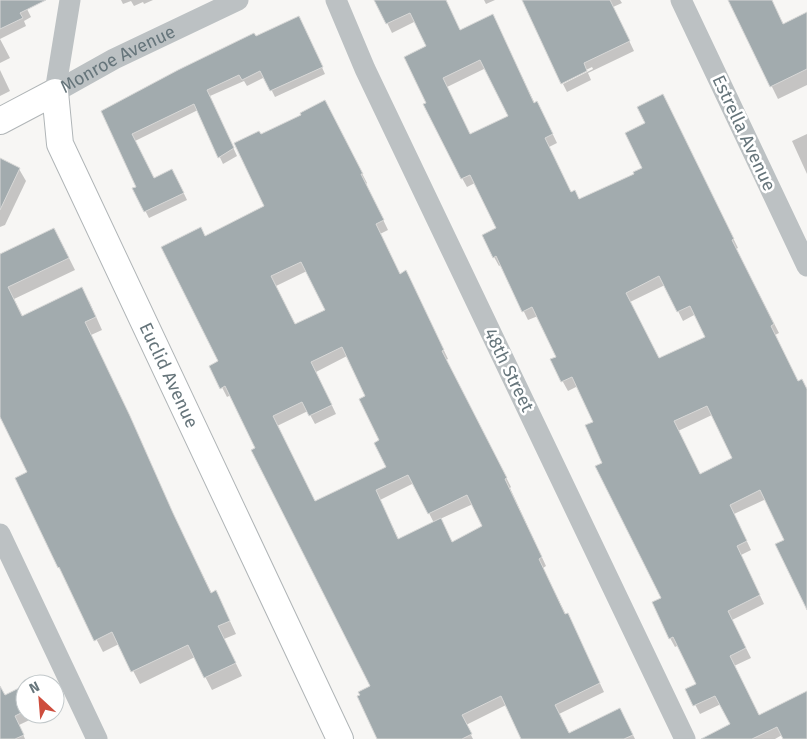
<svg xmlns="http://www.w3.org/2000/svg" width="807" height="739" viewBox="0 0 807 739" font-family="'Fira Sans',sans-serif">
  <rect width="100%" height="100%" fill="#f7f6f4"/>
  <g fill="#0003" fill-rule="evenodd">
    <polygon points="0,0 29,0 27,9 31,17 24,21 26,26 0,39 10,58 0,63"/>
    <polygon points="121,0 153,0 144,4 143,2 134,6 131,1 123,4"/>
    <path d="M 376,0 L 446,0 L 460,31 L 497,24 L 535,104 L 542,112 L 557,143 L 549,147 L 571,193 L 579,200 L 635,174 L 643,168 L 647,124 L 668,105 L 738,248 L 736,249 L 779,333 L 775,335 L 798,382 L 807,390 L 807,605 L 786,540 L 766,499 L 734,514 L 751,550 L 741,555 L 764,604 L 732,620 L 751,658 L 734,666 L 759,717 L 807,693 L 807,739 L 784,739 L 782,735 L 775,739 L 715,739 L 732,725 L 721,704 L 700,714 L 687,689 L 698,684 L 679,645 L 675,647 L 670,638 L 662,598 L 604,464 L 594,423 L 578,386 L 568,391 L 563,382 L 552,360 L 558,357 L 538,316 L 528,320 L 501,265 L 499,266 L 494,257 L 498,229 L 475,183 L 467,187 L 462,178 L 428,103 L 428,46 L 416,21 L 392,33 ZM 486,68 L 509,116 L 470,135 L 447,87 ZM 665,285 L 683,321 L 696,314 L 706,338 L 659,359 L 630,302 ZM 712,415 L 734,459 L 700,475 L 678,431 Z"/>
    <polygon points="484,0 495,0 486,4"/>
    <polygon points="525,0 620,0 622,3 613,7 634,51 588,73 591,80 567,92 563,84 593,69 592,67 562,82"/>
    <polygon points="729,0 771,0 784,25 807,14 807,85 778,99"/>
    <polygon points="302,24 325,74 275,97 265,77 247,86 244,81 210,96 237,156 223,164 198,110 135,141 153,179 176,177 187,200 149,218 134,189 138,187 102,111 255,37"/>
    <polygon points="0,70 10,91 0,96"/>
    <path d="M 330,111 L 367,183 L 366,184 L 388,230 L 380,234 L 400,275 L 411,281 L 448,359 L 446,360 L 511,487 L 510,488 L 546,566 L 543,568 L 566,615 L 572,623 L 604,692 L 559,714 L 569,735 L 625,719 L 635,739 L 523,739 L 506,705 L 466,725 L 473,739 L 378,739 L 371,687 L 231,395 L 227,397 L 211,366 L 220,362 L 205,237 L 266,206 L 260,136 L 302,115 ZM 307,271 L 326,311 L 296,326 L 276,286 ZM 347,356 L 367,396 L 387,467 L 315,503 L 277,426 L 308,411 L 315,424 L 336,414 L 316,372 ZM 414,483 L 434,523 L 399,540 L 380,500 ZM 473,504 L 484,526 L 453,543 L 440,519 Z"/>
    <polygon points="807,134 807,174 792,141"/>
    <polygon points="0,160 19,169 26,181 5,225 0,227"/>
    <polygon points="61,242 75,270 14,299 23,317 89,301 102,330 91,335 136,430 179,527 212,594 222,604 236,634 224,639 242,676 212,690 195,657 140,684 119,644 103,652 59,567 17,478 28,473 0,414 0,253 1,255"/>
    <polygon points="25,690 25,714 37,714 38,716 19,725 25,739 0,739 0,699"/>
  </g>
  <g fill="#a2abae" stroke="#d8d8d7" fill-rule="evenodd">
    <polygon points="0,0 46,0 20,13 23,18 0,29"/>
    <path d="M 374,0 L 446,0 L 460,30 L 493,14 L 534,103 L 537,101 L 553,134 L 545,138 L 571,192 L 575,190 L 579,199 L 634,174 L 633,172 L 642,168 L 625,133 L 645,123 L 637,107 L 663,94 L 734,239 L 732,240 L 774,324 L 771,326 L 798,381 L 802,379 L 807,389 L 807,610 L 775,544 L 784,540 L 760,490 L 730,505 L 747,541 L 737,546 L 760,595 L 728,611 L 746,648 L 730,656 L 759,715 L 807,691 L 807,739 L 783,739 L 777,727 L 752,739 L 701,739 L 730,724 L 715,696 L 693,706 L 685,689 L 696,684 L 673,637 L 669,639 L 652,602 L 661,598 L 595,466 L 602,463 L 585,425 L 593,422 L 572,377 L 561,382 L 550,359 L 556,357 L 532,307 L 522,312 L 496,256 L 493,258 L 482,235 L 496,228 L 470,175 L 461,179 L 423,104 L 426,103 L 404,57 L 426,46 L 410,13 L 386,24 ZM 480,60 L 508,116 L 470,134 L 443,78 ZM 659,276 L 677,312 L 690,306 L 705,337 L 659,358 L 626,293 ZM 707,406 L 732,458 L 700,474 L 674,421 Z"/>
    <polygon points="522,0 610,0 630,41 584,63 587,71 561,84"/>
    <polygon points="728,0 772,0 783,24 807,12 807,69 770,87"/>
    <polygon points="299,16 323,67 270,91 260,71 242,80 239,75 207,90 234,148 218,158 194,104 132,134 154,178 172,169 184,193 144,212 132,188 136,187 101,111 178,70 254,33 256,36"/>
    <path d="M 325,100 L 363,174 L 361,174 L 384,220 L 376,224 L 400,274 L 406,270 L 444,350 L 442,351 L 507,478 L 505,479 L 542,557 L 539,559 L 565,614 L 568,613 L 600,683 L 555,705 L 569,733 L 620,708 L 633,735 L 624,739 L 521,739 L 501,696 L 462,715 L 472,734 L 462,739 L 377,739 L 357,696 L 360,695 L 358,692 L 370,686 L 251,450 L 255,448 L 225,386 L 220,389 L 209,366 L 218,361 L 161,247 L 201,227 L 205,236 L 264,206 L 234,143 L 259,131 L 261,134 L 301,115 L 300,113 ZM 301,262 L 325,310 L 295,324 L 271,276 ZM 342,347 L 365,396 L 359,399 L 379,440 L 374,443 L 386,467 L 315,501 L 273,416 L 302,402 L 309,416 L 332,405 L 311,362 ZM 408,475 L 428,514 L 467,495 L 482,526 L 452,542 L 441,518 L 398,539 L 376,490 Z"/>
    <polygon points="0,158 20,168 0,210"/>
    <polygon points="54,228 69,258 8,287 22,316 82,287 96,317 85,322 130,416 173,513 211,593 216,590 230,621 218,626 236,663 204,678 188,645 131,672 112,632 94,641 59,567 58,568 15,478 27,472 0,417 0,254"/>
    <polygon points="25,685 25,711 15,716 24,735 15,739 0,739 0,686 5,695"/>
  </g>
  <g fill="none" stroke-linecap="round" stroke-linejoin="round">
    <g stroke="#b0b5b7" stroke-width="28">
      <g id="major">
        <path id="s2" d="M 0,121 L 55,92 L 60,144 L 340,739"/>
      </g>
    </g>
    <g stroke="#bcc1c3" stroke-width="21">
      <polyline points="336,0 365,69 685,739"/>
      <polyline points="681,0 807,266"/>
      <path id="s1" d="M 55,92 L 114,59 L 238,0"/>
      <polyline points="55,92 70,0"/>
      <polyline points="0,534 97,739"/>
    </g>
    <use href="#major" stroke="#fff" stroke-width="26"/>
  </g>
  <g text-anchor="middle" stroke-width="5" stroke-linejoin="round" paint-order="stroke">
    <g font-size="18" fill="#66757b" stroke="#fff">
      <text dy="6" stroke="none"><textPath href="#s1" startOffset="71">Monroe Avenue</textPath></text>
      <text transform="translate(744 133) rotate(65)" y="6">Estrella Avenue</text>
      <text transform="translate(509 370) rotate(64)" y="6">48th Street</text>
      <text dy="6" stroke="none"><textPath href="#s2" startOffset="370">Euclid Avenue</textPath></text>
    </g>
  </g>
  <g transform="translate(40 699) rotate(334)"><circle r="24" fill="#ffffff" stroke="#c2c8ca"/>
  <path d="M0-4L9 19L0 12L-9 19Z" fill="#ce4d3d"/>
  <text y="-8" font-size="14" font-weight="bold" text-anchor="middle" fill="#66757b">N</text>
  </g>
</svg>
